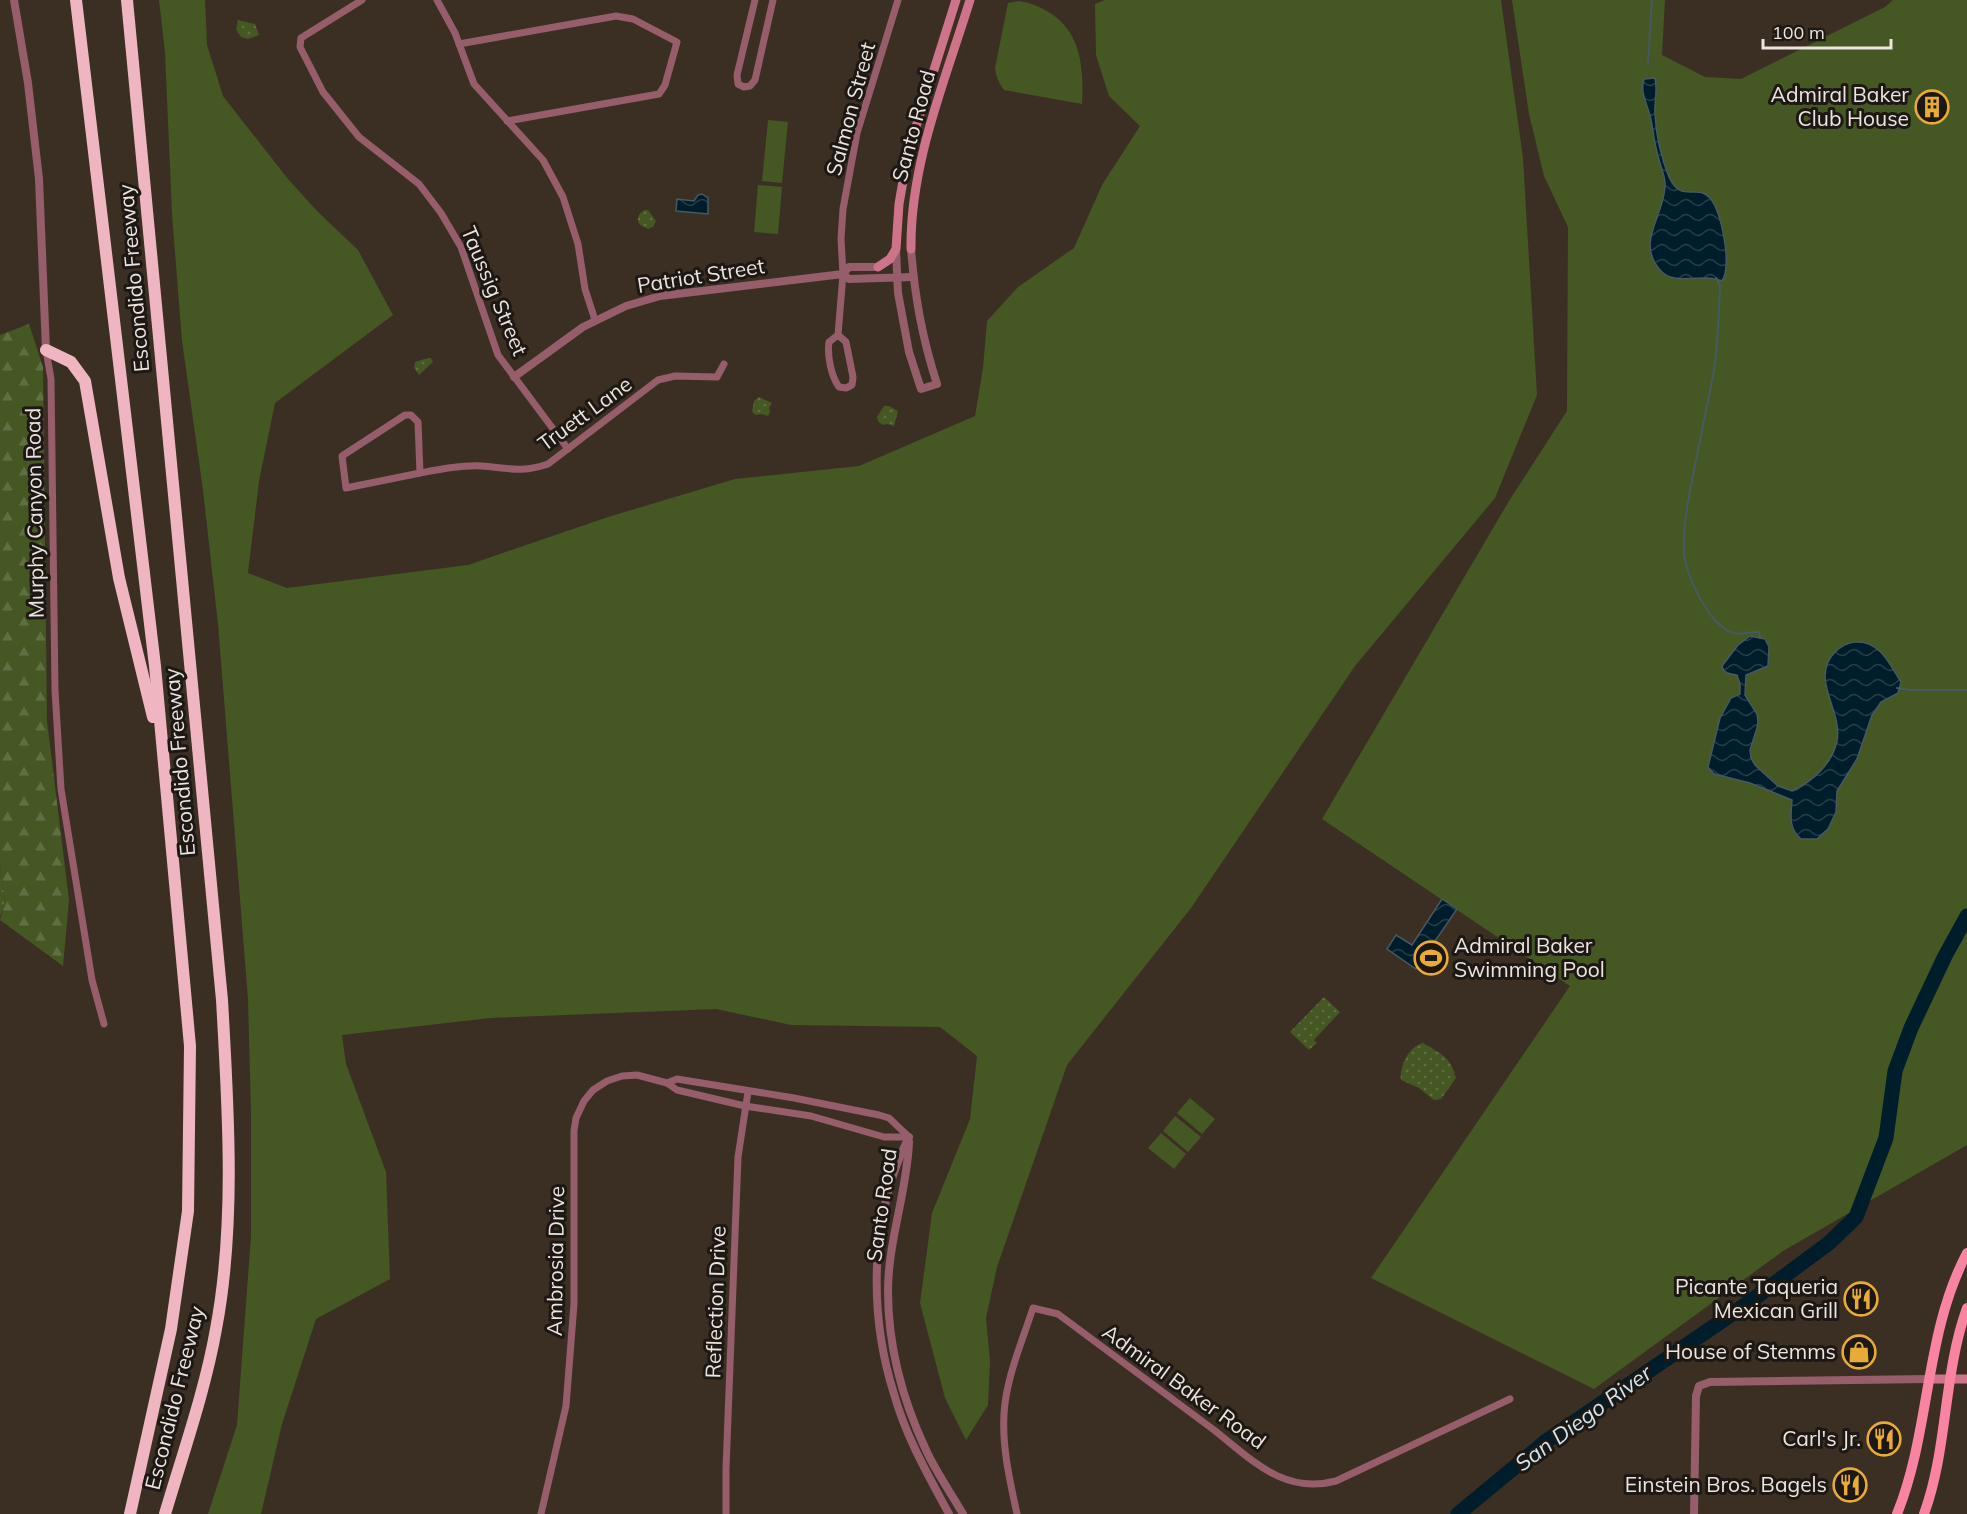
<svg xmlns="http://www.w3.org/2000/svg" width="1967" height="1514" viewBox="0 0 1967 1514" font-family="Mulish,sans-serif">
  <defs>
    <pattern id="forest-firs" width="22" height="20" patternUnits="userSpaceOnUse" patternTransform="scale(1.5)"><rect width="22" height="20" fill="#455723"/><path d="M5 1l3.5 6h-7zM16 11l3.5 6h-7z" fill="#606f42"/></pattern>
    <pattern id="park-dots" width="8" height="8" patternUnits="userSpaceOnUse" patternTransform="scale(1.5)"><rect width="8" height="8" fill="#455723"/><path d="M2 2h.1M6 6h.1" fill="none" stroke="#606f42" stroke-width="1.8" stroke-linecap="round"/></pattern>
    <pattern id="water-waves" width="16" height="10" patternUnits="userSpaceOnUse" patternTransform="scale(1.5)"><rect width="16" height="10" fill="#001d2b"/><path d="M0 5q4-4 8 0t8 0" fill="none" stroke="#253e49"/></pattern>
  </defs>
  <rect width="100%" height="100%" fill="#3b2f24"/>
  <g fill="#455723">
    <polygon points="159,0 205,0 207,45 223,96 288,179 317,211 358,250 393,315 275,403 259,481 248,573 287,588 468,565 608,517 735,479 859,466 975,416 983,368 987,321 1018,287 1074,248 1102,185 1140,126 1109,96 1096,55 1095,4 1105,0 1501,0 1523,158 1537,395 1495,498 1355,666 1191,908 1067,1065 997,1267 986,1318 990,1361 988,1405 966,1440 945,1398 920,1303 932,1213 970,1119 977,1056 940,1027 791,1025 716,1009 490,1018 342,1035 346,1064 386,1172 390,1279 316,1319 282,1424 261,1514 208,1514 237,1425 251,1236 251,1113 248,999 218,624 203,490 182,341 172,214 165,52"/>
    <polygon points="1512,0 1665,0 1662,55 1705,77 1741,79 1885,7 1893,0 1967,0 1967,1145 1783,1251 1594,1389 1371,1278 1570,986 1322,819 1509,501 1567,411 1568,227 1544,176 1529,114"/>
    <path d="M 1018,1 C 1028,2 1036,5 1045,10 C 1081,29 1084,67 1082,104 L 1004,90 C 999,83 996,77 995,68 L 1008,3 Z"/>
    <polygon points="768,120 788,122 782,183 762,181"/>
    <polygon points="758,185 782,187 778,234 754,232"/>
    <polygon points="1190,1098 1215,1119 1202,1134 1177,1113"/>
    <polygon points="1175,1116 1201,1137 1188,1152 1163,1131"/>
    <polygon points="1161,1133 1186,1154 1174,1169 1148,1148"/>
  </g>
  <polygon fill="url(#forest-firs)" points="29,324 43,367 47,721 69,900 63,966 0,920 5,902 0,863 0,335"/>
  <g fill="url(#park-dots)">
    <polygon points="238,20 255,24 259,35 248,39 241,37 236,29"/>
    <path d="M 645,210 L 648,210 L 656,221 L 653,227 L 648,229 L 640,225 C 636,219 638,213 645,210 Z"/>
    <polygon points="428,358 431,358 433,362 419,375 414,368 415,362"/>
    <polygon points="759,397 772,403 769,408 770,412 768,416 761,414 756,415 752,412 754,401"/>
    <polygon points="884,406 889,406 898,411 894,426 887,424 883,425 878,421 877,417"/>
    <polygon points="0,863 5,902 0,917"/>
    <polygon points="1324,997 1340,1012 1314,1040 1317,1043 1309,1050 1290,1032"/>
    <path d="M 1423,1043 C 1441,1054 1451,1057 1456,1078 L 1441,1099 L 1434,1100 L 1419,1088 L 1401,1080 C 1399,1067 1409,1046 1423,1043 Z"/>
  </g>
  <g fill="url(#water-waves)" stroke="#475961" stroke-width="1.5">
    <path d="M 1655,78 C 1658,92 1654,101 1655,114 C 1656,135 1661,157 1669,177 C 1681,204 1697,183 1710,198 C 1722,211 1732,266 1722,281 C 1717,280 1713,278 1709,278 C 1694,277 1671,284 1660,270 C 1636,242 1663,218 1665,187 C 1666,176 1660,166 1658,156 C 1654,142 1653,128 1650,115 C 1646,102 1640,92 1644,79 Z"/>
    <polygon points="702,194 708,198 708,214 676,211 677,199 694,201 698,195"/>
    <path d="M 1750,636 L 1765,639 L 1769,647 L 1768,666 L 1746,675 L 1745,695 L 1757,714 L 1758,721 L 1757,728 L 1750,750 L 1751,758 L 1755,765 L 1778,786 L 1792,791 C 1813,781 1832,764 1837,741 C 1843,710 1809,679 1835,652 C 1840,647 1846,643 1855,642 C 1880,640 1890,665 1901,682 L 1898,693 L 1881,702 L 1872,715 L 1857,759 L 1837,791 L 1836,812 L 1828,829 L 1817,839 L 1801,839 C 1788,828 1791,815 1792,800 L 1750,783 L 1714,774 L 1708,767 L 1720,718 L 1731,698 L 1740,694 L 1740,684 L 1737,675 C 1730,674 1724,674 1722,666 L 1738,645 Z"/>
    <polygon points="1442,899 1457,909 1416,969 1387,949 1396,935 1412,945"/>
  </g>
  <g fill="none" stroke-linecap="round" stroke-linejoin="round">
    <g stroke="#475961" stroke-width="2">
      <polyline points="1648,64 1652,0"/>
      <path d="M 1716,278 L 1720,285 C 1719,315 1718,347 1713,376 C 1706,411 1699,445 1692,480 C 1688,502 1683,526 1684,548 C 1684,573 1706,618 1728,631 C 1738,637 1748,631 1759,632 L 1760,638"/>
      <polyline points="1897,688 1910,690 1967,690"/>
    </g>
    <polyline stroke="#001d2b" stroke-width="15" points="1458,1514 1545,1442 1748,1303 1829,1243 1856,1217 1886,1138 1895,1071 1911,1028 1945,956 1967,916"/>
    <g stroke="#965d6a" stroke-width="7">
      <polyline points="362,0 301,38 300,47 323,92 359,137 419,184 441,213 461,247 498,355 568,449"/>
      <polyline points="437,0 455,33 474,84 543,160 563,197 578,244 585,289 595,320"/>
      <polyline points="755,0 737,75 738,84 744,87 750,86 755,80 773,0"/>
      <polyline points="459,44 616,16 633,19 677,42 665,85 659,94 507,121"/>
      <path d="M 838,335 L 846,342 L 853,377 L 852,385 L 846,388 L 839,387 C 831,376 827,355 829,342 L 838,335 L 843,274 L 841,239 L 843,209 L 857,133 L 898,0"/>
      <polyline points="46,350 51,379 55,690 61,789 92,980 104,1024"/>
      <polygon points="405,415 411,415 418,422 420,473 346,488 342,456"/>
      <path d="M 420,473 C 441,469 461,465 482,466 C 507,468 523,473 548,464 L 658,380 L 675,376 L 717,377 L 724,364"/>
      <polyline points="667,1083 677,1079 794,1098 879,1115 889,1118 909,1137"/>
      <polyline points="541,1514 566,1406 574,1304 574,1131 576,1118 584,1101 593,1090 607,1081 622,1076 637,1075 667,1083 677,1090 745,1106 811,1116 884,1137 909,1137"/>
      <polyline points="726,1514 726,1469 738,1157 748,1092"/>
      <path d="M 1017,1514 C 1010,1481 1002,1448 1004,1414 C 1006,1378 1022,1342 1033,1308 L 1058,1314 L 1214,1430 C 1252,1460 1284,1495 1336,1481 L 1510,1399"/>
    </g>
    <g stroke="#965d6a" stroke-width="8">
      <polyline points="14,0 28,83 39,179 46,350"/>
      <path d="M 896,249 L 898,293 L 909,352 L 921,389 L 937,384 C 922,337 915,298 911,249"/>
      <polyline points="843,274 849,279 913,277"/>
      <polyline points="514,377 583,327 626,306 660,296 843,274 849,267 878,267"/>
      <path d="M 909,1137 C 870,1214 868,1312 894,1394 C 906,1437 928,1475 949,1514"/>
      <path d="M 909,1142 C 907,1192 888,1241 888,1291 C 888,1346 903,1401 926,1450 C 936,1472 951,1493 963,1514"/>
      <polyline points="1694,1514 1696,1396 1699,1386 1710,1382 1929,1379"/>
    </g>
    <g stroke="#ce748a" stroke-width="9">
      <path d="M 911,249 C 910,163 945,81 970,0"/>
      <polyline points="878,267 890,259 896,249 899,204 908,152 956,0"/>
      <polyline points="1929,1379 1967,1379"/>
    </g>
    <g stroke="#f984a2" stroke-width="10">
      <path d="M 1897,1514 C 1931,1430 1924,1334 1967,1253"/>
      <path d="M 1924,1514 C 1948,1449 1943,1374 1967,1308"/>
    </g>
    <g stroke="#efb5c1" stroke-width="12">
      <polyline points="76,0 155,666 190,1046 188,1211 171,1329 130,1514"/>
      <path d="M 127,0 L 222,1000 C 228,1106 236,1224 216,1329 C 205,1391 183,1453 165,1514"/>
      <polyline points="46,350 71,362 85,381 119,578 153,717"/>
    </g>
  </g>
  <defs>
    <g id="building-ring" transform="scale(1.725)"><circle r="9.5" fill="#1d1813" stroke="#e9ab38" stroke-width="1.5"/><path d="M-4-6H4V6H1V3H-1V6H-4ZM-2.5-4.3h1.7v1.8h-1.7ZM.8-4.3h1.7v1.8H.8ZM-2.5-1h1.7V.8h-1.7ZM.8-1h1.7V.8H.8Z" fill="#e9ab38"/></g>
    <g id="stadium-ring" transform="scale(1.725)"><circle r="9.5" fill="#1d1813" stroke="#e9ab38" stroke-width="1.5"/><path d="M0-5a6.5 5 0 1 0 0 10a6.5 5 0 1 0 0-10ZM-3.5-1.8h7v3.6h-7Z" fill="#e9ab38"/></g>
    <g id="restaurant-ring" transform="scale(1.725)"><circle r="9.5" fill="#1d1813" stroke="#e9ab38" stroke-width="1.5"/><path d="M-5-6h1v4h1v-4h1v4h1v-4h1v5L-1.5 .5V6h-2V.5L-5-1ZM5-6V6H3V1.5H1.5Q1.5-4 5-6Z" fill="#e9ab38"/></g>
    <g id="shop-ring" transform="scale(1.725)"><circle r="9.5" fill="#1d1813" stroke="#e9ab38" stroke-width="1.5"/><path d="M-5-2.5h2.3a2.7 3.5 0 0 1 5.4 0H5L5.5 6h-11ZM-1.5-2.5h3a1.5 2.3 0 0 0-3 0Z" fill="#e9ab38"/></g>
  </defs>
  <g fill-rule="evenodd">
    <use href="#building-ring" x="1932" y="107"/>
    <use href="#stadium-ring" x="1431" y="958"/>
    <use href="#restaurant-ring" x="1861" y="1299"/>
    <use href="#shop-ring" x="1859" y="1352"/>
    <use href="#restaurant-ring" x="1884" y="1439"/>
    <use href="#restaurant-ring" x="1850" y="1485"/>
  </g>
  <g text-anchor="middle" stroke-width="6" stroke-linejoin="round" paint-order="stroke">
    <g font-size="21" fill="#ece4de" stroke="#1d1813" text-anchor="end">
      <text x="1909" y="102">Admiral Baker<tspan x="1909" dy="24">Club House</tspan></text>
      <text x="1454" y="953" text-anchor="start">Admiral Baker<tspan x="1454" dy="24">Swimming Pool</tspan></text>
      <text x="1838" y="1294">Picante Taqueria<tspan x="1838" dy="24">Mexican Grill</tspan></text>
      <text x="1836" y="1359">House of Stemms</text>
      <text x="1861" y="1446">Carl's Jr.</text>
      <text x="1827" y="1492">Einstein Bros. Bagels</text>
    </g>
    <g font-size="21" fill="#ece4de" stroke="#1d1813">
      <text transform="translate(851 109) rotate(-75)" y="7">Salmon Street</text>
      <text transform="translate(914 126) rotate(-75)" y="7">Santo Road</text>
      <text transform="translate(701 276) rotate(-9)" y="7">Patriot Street</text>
      <text transform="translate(134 278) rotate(-95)" y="7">Escondido Freeway</text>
      <text transform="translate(494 291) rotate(67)" y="7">Taussig Street</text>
      <text transform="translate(585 414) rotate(-36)" y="7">Truett Lane</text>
      <text transform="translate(35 513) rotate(-91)" y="7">Murphy Canyon Road</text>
      <text transform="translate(180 762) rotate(-95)" y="7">Escondido Freeway</text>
      <text transform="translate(882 1205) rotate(-82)" y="7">Santo Road</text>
      <text transform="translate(556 1261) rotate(-89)" y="7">Ambrosia Drive</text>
      <text transform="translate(716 1302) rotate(-88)" y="7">Reflection Drive</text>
      <text transform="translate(1184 1387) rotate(36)" y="7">Admiral Baker Road</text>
      <text transform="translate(175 1398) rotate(-76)" y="7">Escondido Freeway</text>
    </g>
    <g font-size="22" font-style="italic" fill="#d1e6f2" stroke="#1d1813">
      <text transform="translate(1583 1418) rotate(-36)" y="8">San Diego River</text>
    </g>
  </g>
  <path d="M1763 39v9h128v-9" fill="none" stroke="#ece4de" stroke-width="3"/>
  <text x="1772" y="39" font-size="18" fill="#ece4de" stroke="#1d1813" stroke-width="4.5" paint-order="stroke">100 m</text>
</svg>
